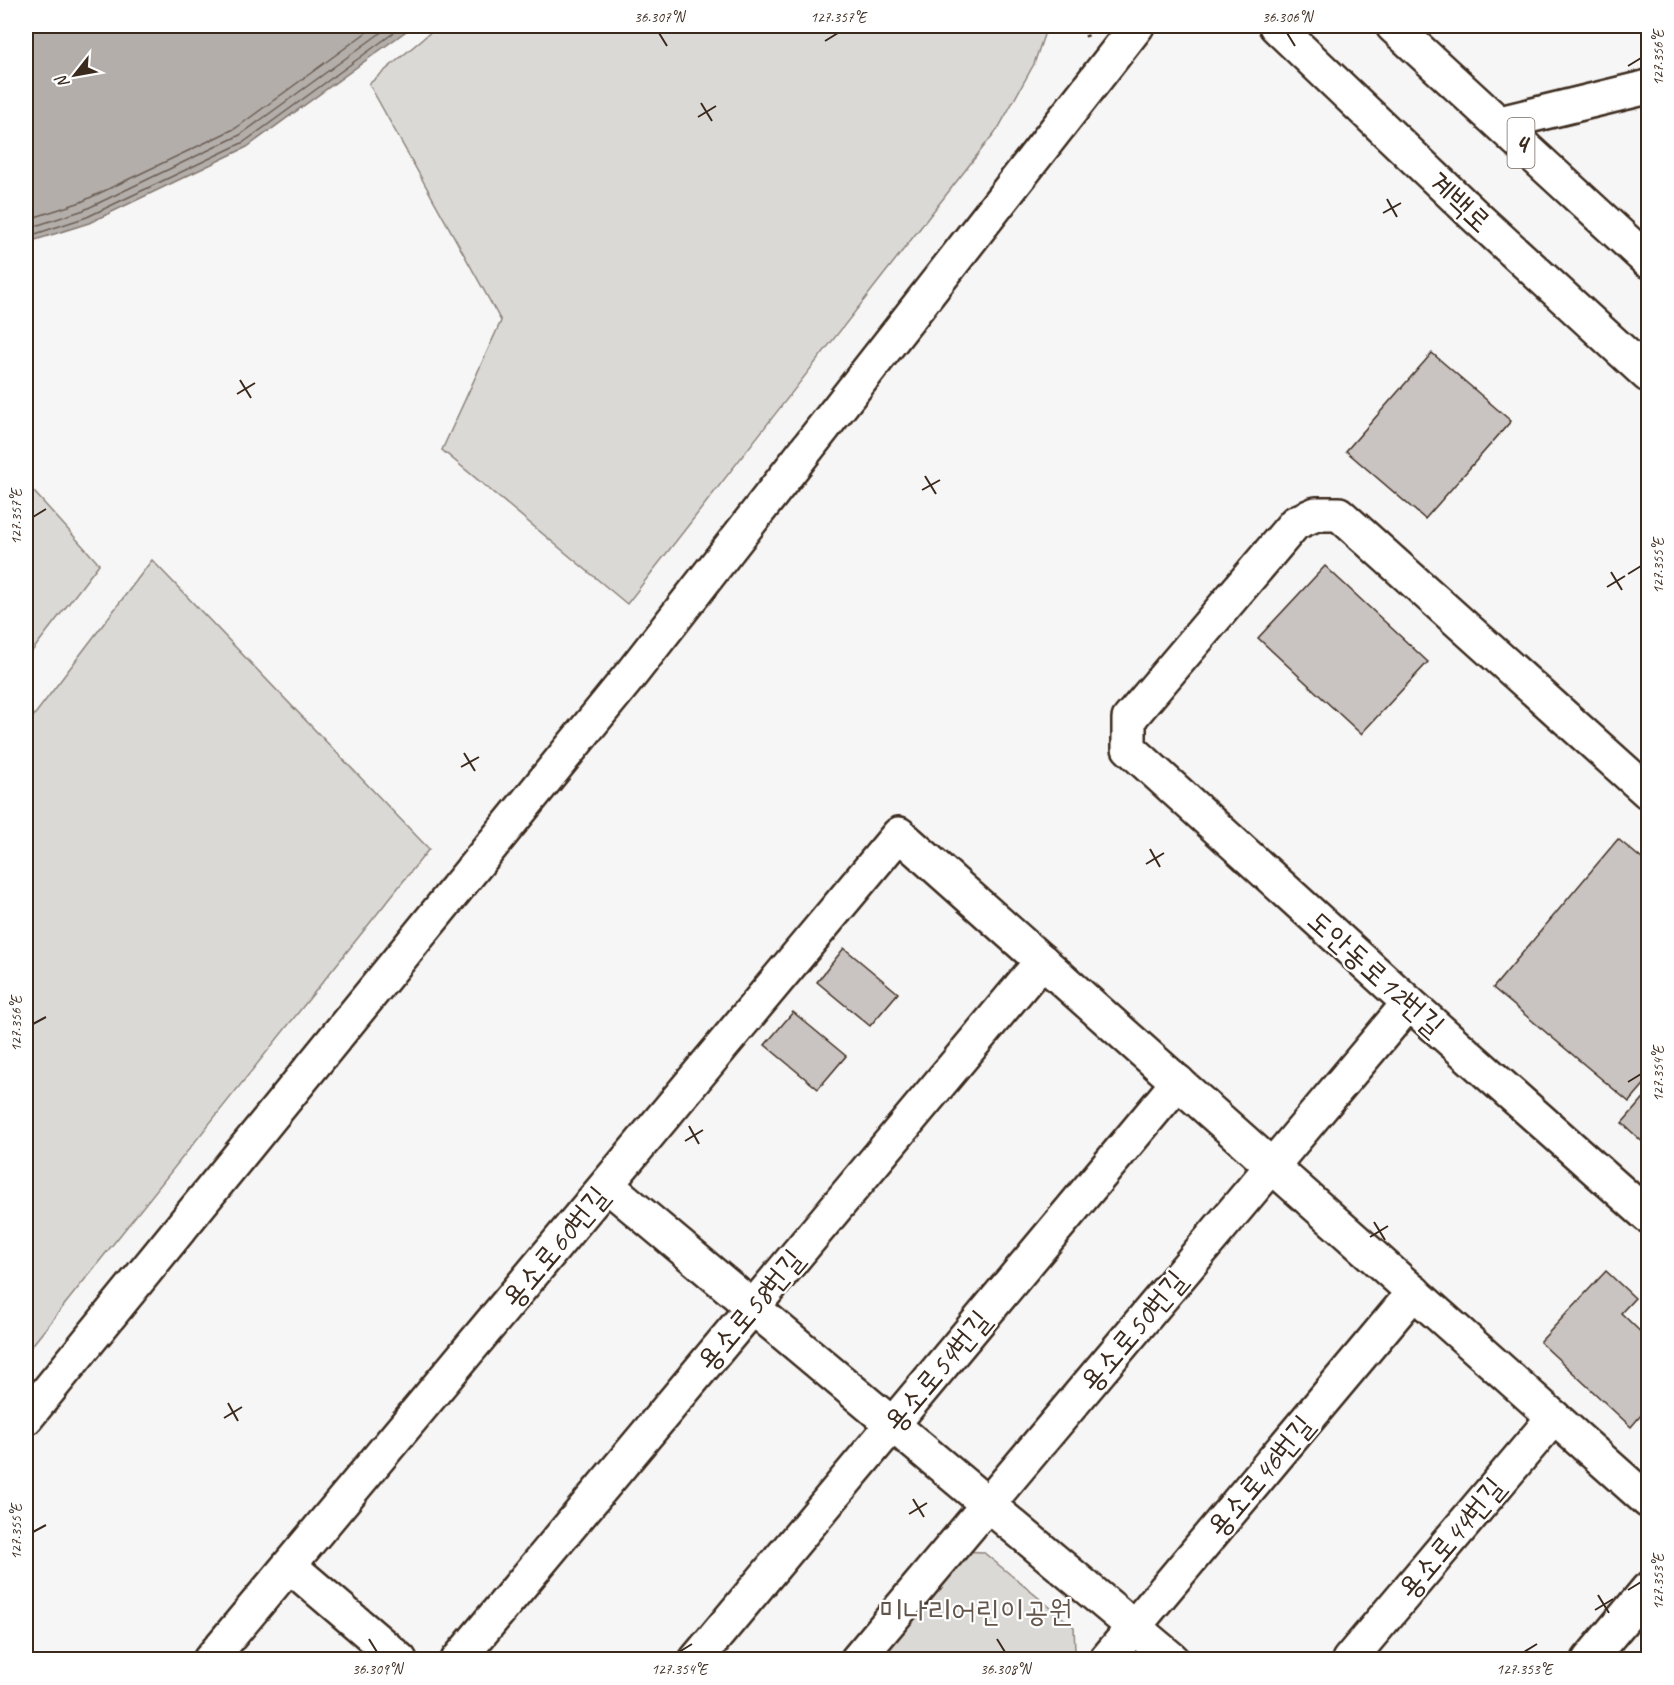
<svg xmlns="http://www.w3.org/2000/svg" width="1674" height="1685" viewBox="0 0 1674 1685" font-family="Caveat,'Poor Story',sans-serif">
  <rect width="100%" height="100%" fill="#f7f6f6"/>
  <filter id="ink" filterUnits="userSpaceOnUse"><feTurbulence type="fractalNoise" baseFrequency=".0167" numOctaves="2"/><feDisplacementMap in="SourceGraphic" scale="12" xChannelSelector="R" yChannelSelector="G"/><feConvolveMatrix kernelMatrix="1 2 1 2 8 2 1 2 1" color-interpolation-filters="sRGB"/></filter>
  <g filter="url(#ink)">
    <g fill="#dbd9d6" stroke="#8b827a" stroke-width="1.5">
      <polygon points="438,26 1047,26 1034,64 999,127 627,604 442,450 501,321 369,84"/>
      <polygon points="26,483 99,564 26,659"/>
      <polygon points="152,560 429,849 26,1353 26,726"/>
      <polygon points="961,1551 983,1552 1074,1627 1075,1650 1067,1659 873,1660"/>
    </g>
    <polygon fill="#b4aeaa" stroke="#847972" stroke-width="1.5" points="26,26 413,26 247,147 89,223 26,243"/>
    <g fill="none" stroke-linecap="round" stroke-linejoin="round">
      <g stroke="#6b5f56" stroke-width="1.5">
        <polyline points="26,220 81,202 236,128 375,26"/>
        <polyline points="26,229 84,210 240,135 390,26"/>
        <polyline points="26,237 87,217 244,142 403,26"/>
      </g>
    </g>
    <g fill="#c9c3c1" stroke="#3b2a1e" stroke-width="1.5">
      <polygon points="1432,353 1511,421 1425,519 1346,451"/>
      <polygon points="1325,566 1428,662 1361,734 1258,638"/>
      <polygon points="1618,839 1648,864 1648,1080 1629,1102 1493,988"/>
      <polygon points="844,948 898,993 870,1026 817,982"/>
      <polygon points="793,1012 846,1056 818,1089 765,1045"/>
      <polygon points="1648,1093 1648,1147 1622,1123"/>
      <polygon points="1606,1271 1635,1298 1621,1313 1648,1339 1648,1407 1631,1427 1540,1342"/>
    </g>
    <g fill="none" stroke-linecap="round" stroke-linejoin="round">
      <g stroke="#3b2a1e" stroke-width="38">
        <g id="minor">
          <polyline points="1500,123 1648,87"/>
          <polyline points="1648,792 1339,514 1316,514 1295,523 1129,719 1129,748 1409,1003 1648,1216"/>
          <polyline points="607,1185 1173,1660"/>
          <polyline points="26,1418 632,673 1137,26"/>
          <polyline points="290,1566 400,1660"/>
          <polyline points="210,1660 899,834 1648,1501"/>
          <polyline points="458,1660 1042,961"/>
          <polyline points="696,1660 1178,1082"/>
          <polyline points="857,1660 1409,1003"/>
          <polyline points="1106,1660 1414,1292"/>
          <polyline points="1349,1660 1554,1417"/>
          <polyline points="1589,1660 1648,1589"/>
        </g>
      </g>
      <g stroke="#3b2a1e" stroke-width="38">
        <g id="major">
          <polyline points="1276,26 1474,215 1648,375"/>
          <polyline points="1393,26 1648,261"/>
        </g>
      </g>
      <polyline stroke="#3b2a1e" stroke-width="4" stroke-dasharray="4.5 4.5" stroke-linecap="butt" points="1084,26 1087,37"/>
      <use href="#minor" stroke="#fff" stroke-width="33"/>
      <use href="#major" stroke="#fff" stroke-width="33"/>
    </g>
  </g>
  <path fill="none" stroke="#3b2a1e" stroke-width="2" d="M 659,33 L 667,46M 1287,33 L 1295,46M 825,41 L 838,33M 1628,66 L 1641,58M 701,103 L 712,121M 698,117 L 716,106M 1387,199 L 1397,217M 1383,213 L 1401,203M 240,380 L 251,398M 237,394 L 255,383M 925,476 L 936,494M 922,490 L 940,480M 33,517 L 46,509M 1611,572 L 1622,590M 1628,574 L 1641,566M 1607,587 L 1625,576M 464,753 L 475,771M 461,767 L 479,757M 1150,849 L 1160,867M 1146,864 L 1164,853M 33,1024 L 46,1017M 1628,1082 L 1641,1074M 689,1126 L 699,1144M 685,1141 L 703,1130M 1374,1222 L 1385,1240M 1370,1237 L 1388,1226M 228,1403 L 238,1421M 224,1418 L 242,1407M 913,1499 L 924,1517M 909,1514 L 927,1503M 33,1532 L 46,1525M 1628,1590 L 1641,1582M 1598,1595 L 1609,1613M 1595,1610 L 1613,1599M 369,1639 L 377,1652M 997,1639 L 1005,1652M 679,1652 L 692,1644M 1524,1652 L 1537,1644"/>
  <g text-anchor="middle" stroke-width="4.5" stroke-linejoin="round" paint-order="stroke">
    <rect fill="#fff" stroke="#766a62" stroke-width="1.5" x="1507.5" y="118" width="27" height="50" rx="4.5"/>
    <g font-size="28" font-weight="bold" fill="#3b2a1e">
      <text x="1521" y="153">4</text>
    </g>
    <g font-size="30" fill="#3b2a1e" stroke="#fff">
      <text transform="translate(1460 202) rotate(43)" y="10">계백로</text>
      <text transform="translate(1376 973) rotate(42)" y="10">도안동로12번길</text>
      <text transform="translate(555 1247) rotate(-50)" y="10">용소로60번길</text>
      <text transform="translate(750 1310) rotate(-50)" y="10">용소로58번길</text>
      <text transform="translate(1133 1331) rotate(-50)" y="10">용소로50번길</text>
      <text transform="translate(937 1371) rotate(-50)" y="10">용소로54번길</text>
      <text transform="translate(1260 1476) rotate(-50)" y="10">용소로46번길</text>
      <text transform="translate(1451 1538) rotate(-50)" y="10">용소로44번길</text>
    </g>
    <g font-size="30" fill="#63564c" stroke="#fff">
      <text x="976" y="1621">미나리어린이공원</text>
    </g>
  </g>
  <rect width="1674" height="1685" fill="none" stroke="#fff" stroke-width="66"/>
  <g transform="translate(75 75) rotate(239)" stroke="#ffffff" stroke-width="4.5" paint-order="stroke">
  <path d="M0-4.5L10 22L0 15L-10 22Z" fill="#3b2a1e"/>
  <text y="-9" font-size="16" font-weight="bold" text-anchor="middle" fill="#3b2a1e">N</text>
  </g>
  <rect x="33" y="33" width="1608" height="1619" fill="none" stroke="#3b2a1e" stroke-width="2"/>
  <g font-size="15" text-anchor="middle" fill="#3b2a1e">
    <text x="659" y="22">36.307°N</text>
    <text x="838" y="22">127.357°E</text>
    <text x="1287" y="22">36.306°N</text>
    <text transform="translate(1658 58) rotate(-90)" y="5">127.356°E</text>
    <text transform="translate(16 517) rotate(-90)" y="5">127.357°E</text>
    <text transform="translate(1658 566) rotate(-90)" y="5">127.355°E</text>
    <text transform="translate(16 1024) rotate(-90)" y="5">127.356°E</text>
    <text transform="translate(1658 1074) rotate(-90)" y="5">127.354°E</text>
    <text transform="translate(16 1532) rotate(-90)" y="5">127.355°E</text>
    <text transform="translate(1658 1582) rotate(-90)" y="5">127.353°E</text>
    <text x="377" y="1674">36.309°N</text>
    <text x="679" y="1674">127.354°E</text>
    <text x="1005" y="1674">36.308°N</text>
    <text x="1524" y="1674">127.353°E</text>
  </g>
</svg>
